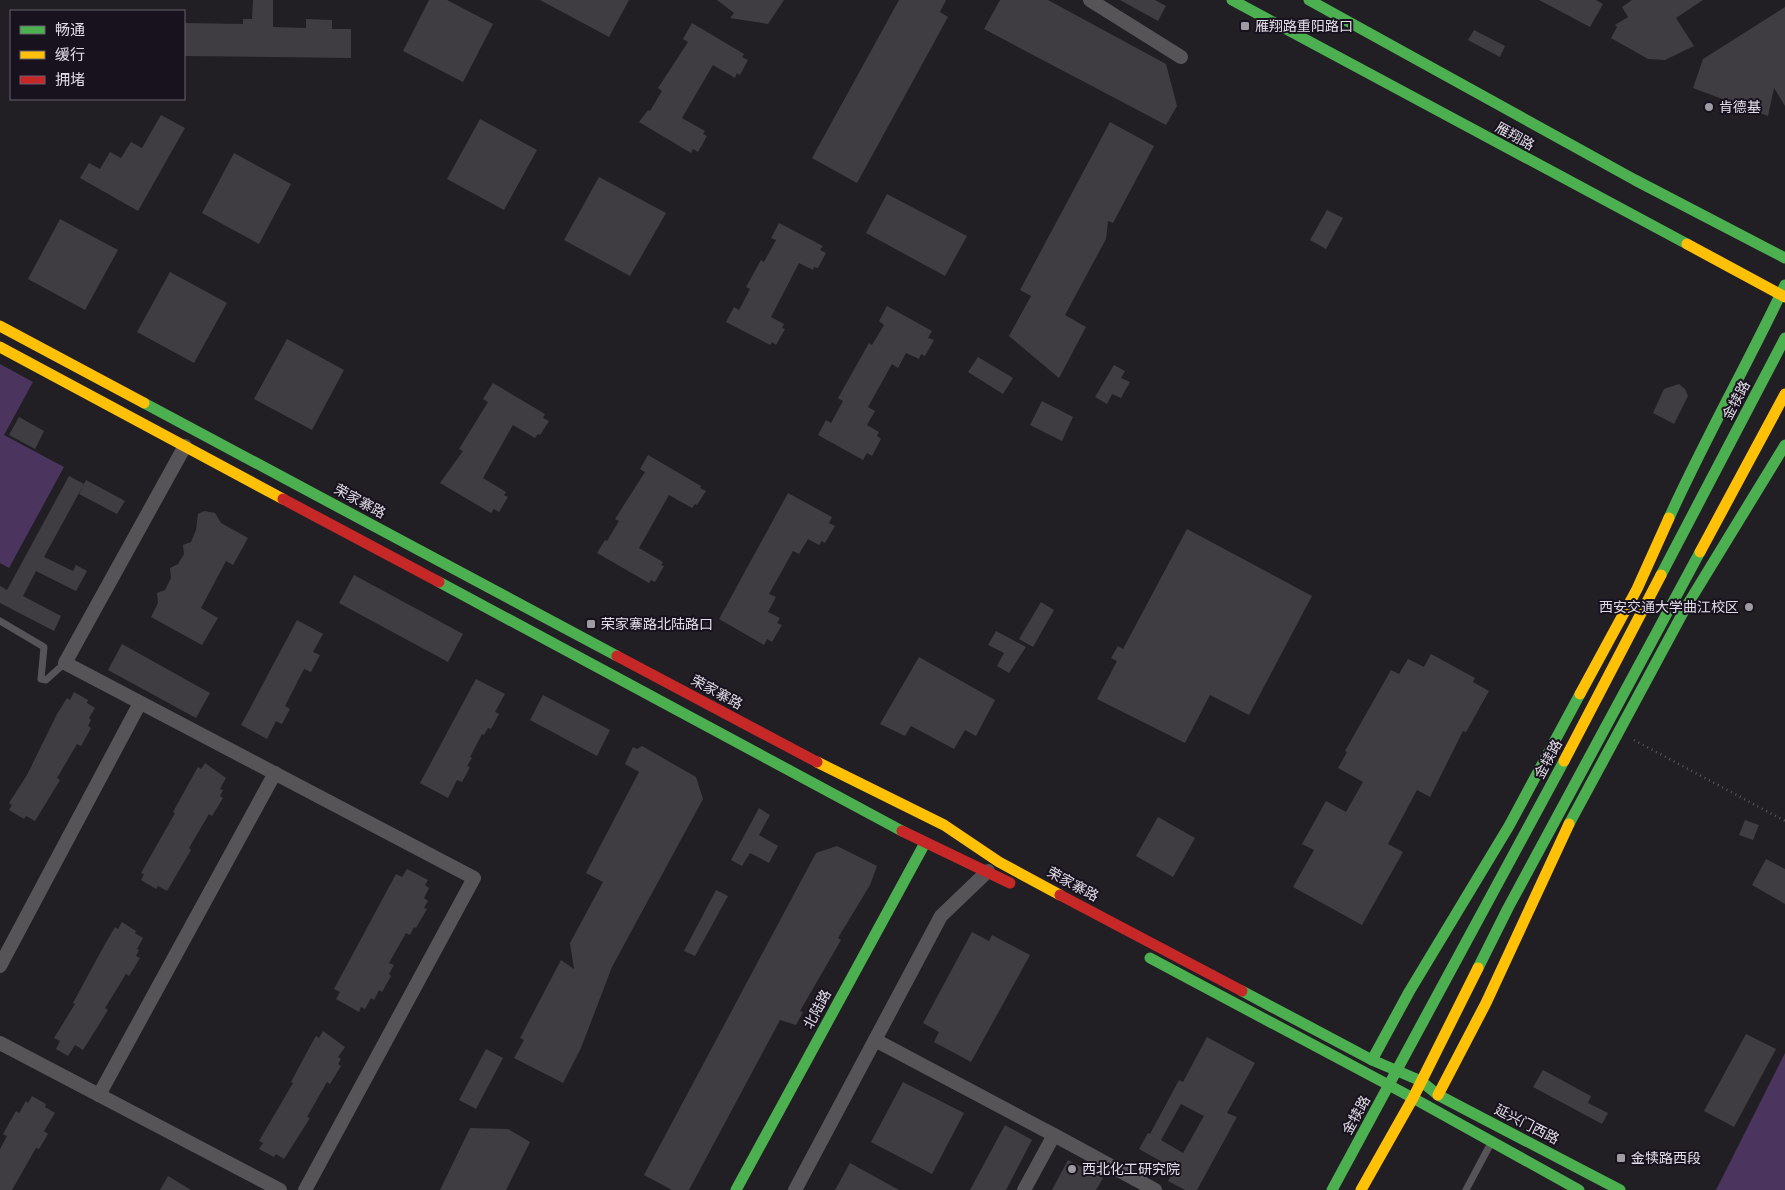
<svg xmlns="http://www.w3.org/2000/svg" width="1785" height="1190" viewBox="0 0 1785 1190" font-family="Rubik,'Noto Sans SC',sans-serif">
  <rect width="100%" height="100%" fill="#211e24"/>
  <g fill="#4b345e">
    <polygon points="0,364 33,382 4,435 64,467 9,568 0,563"/>
    <polygon points="1785,1053 1785,1190 1716,1190"/>
  </g>
  <g fill="#403d42" fill-rule="evenodd">
    <polygon points="253,0 273,0 273,27 306,28 306,19 332,20 332,29 351,29 351,58 184,56 184,23 243,24 243,19 252,19"/>
    <polygon points="429,0 447,0 493,24 463,82 403,51"/>
    <polygon points="540,0 629,0 609,37"/>
    <polygon points="717,0 784,0 768,24 730,18 734,13"/>
    <polygon points="899,0 946,0 940,12 948,17 857,183 812,158"/>
    <polygon points="1000,0 1048,0 1166,64 1177,106 1166,125 984,29"/>
    <polygon points="1120,0 1155,0 1166,6 1158,21"/>
    <polygon points="1539,0 1596,0 1603,4 1590,27"/>
    <polygon points="1632,0 1703,0 1676,18 1694,46 1665,60 1648,59 1611,38 1617,27 1615,25 1628,17 1622,7"/>
    <polygon points="1785,7 1785,106 1774,88 1768,116 1693,88 1703,59"/>
    <polygon points="692,23 744,54 742,57 748,60 740,75 737,73 735,78 713,65 682,118 705,131 703,134 707,136 698,152 693,149 691,153 639,122 648,110 650,111 662,91 658,88 688,42 683,39"/>
    <polygon points="1474,30 1505,46 1500,57 1468,40"/>
    <polygon points="161,115 185,128 138,211 80,178 89,163 100,169 110,152 121,158 131,142 142,148"/>
    <polygon points="480,119 537,150 504,210 447,179"/>
    <polygon points="1110,122 1154,146 1113,223 1108,221 1106,239 1065,315 1086,327 1059,378 1009,336 1031,296 1020,290"/>
    <polygon points="234,153 291,184 259,244 202,213"/>
    <polygon points="599,177 666,213 630,276 564,240"/>
    <polygon points="887,194 967,236 945,276 866,233"/>
    <polygon points="1327,210 1343,218 1326,249 1310,240"/>
    <polygon points="60,219 118,250 85,310 28,279"/>
    <polygon points="779,223 823,246 820,250 826,253 818,268 814,267 813,270 799,263 771,317 784,324 782,328 785,329 776,345 772,342 770,345 726,322 734,307 739,310 750,289 746,287 761,260 764,262 776,240 771,238"/>
    <polygon points="170,272 227,303 194,363 137,332"/>
    <polygon points="887,306 932,331 928,338 934,340 925,356 921,354 919,359 906,353 898,368 892,364 868,407 875,411 867,425 879,432 877,436 881,439 872,456 867,453 863,460 818,435 826,420 831,423 843,401 838,398 869,343 872,345 884,325 879,321"/>
    <polygon points="287,339 344,370 312,430 254,399"/>
    <polygon points="978,357 1013,378 1003,394 968,372"/>
    <polygon points="1114,365 1125,371 1121,378 1130,382 1121,398 1112,394 1107,404 1095,397"/>
    <polygon points="493,383 545,414 543,418 549,421 540,435 538,434 535,438 513,425 483,478 506,492 504,495 508,497 499,512 494,509 491,513 440,483 463,451 459,449 488,402 483,399"/>
    <polygon points="1679,384 1685,389 1688,396 1674,424 1653,413 1664,389"/>
    <polygon points="1042,401 1073,417 1062,441 1030,425"/>
    <polygon points="19,417 44,431 35,449 9,435"/>
    <polygon points="648,455 701,486 700,488 706,491 697,505 695,504 692,508 669,495 639,548 663,562 661,565 664,566 655,582 651,580 649,583 597,553 605,540 607,541 619,521 615,519 645,472 640,469"/>
    <polygon points="69,476 84,484 44,557 73,571 76,565 87,571 76,591 36,571 23,596 61,616 54,631 0,603 0,586 7,590"/>
    <polygon points="86,480 125,501 117,514 79,494"/>
    <polygon points="788,493 832,517 829,523 835,526 825,543 822,541 819,545 808,539 799,554 793,551 769,594 776,597 768,612 780,618 777,623 782,625 772,642 767,639 764,645 719,619"/>
    <polygon points="204,511 215,513 221,523 248,538 233,565 226,561 201,608 218,618 202,645 151,617 158,603 157,593 165,590 171,578 170,568 178,564 184,554 183,545 191,542 196,530 198,514"/>
    <polygon points="1187,529 1312,596 1249,715 1210,695 1185,743 1097,699 1117,661 1111,658 1118,646 1123,649"/>
    <polygon points="354,575 463,634 448,662 339,603"/>
    <polygon points="1041,602 1054,610 1033,647 1019,639"/>
    <polygon points="297,620 323,634 313,652 320,655 311,672 304,669 285,706 290,709 282,724 276,721 267,739 241,725"/>
    <polygon points="996,631 1026,647 1009,673 997,666 1004,653 988,645"/>
    <polygon points="122,644 210,693 196,718 108,670"/>
    <polygon points="1431,654 1475,678 1473,682 1489,691 1466,732 1463,731 1430,797 1417,790 1388,844 1403,852 1362,925 1293,887 1314,850 1302,844 1326,801 1346,812 1363,782 1338,768 1347,752 1345,751 1391,670 1399,674 1408,659 1424,667"/>
    <polygon points="919,657 995,700 976,736 965,730 954,749 911,726 905,736 880,724"/>
    <polygon points="476,679 505,694 495,712 499,714 491,729 488,728 484,735 482,734 470,757 472,758 467,766 470,767 462,782 457,780 448,798 420,783"/>
    <polygon points="74,692 88,700 87,703 95,708 89,718 91,720 88,726 91,728 81,746 77,744 57,778 60,780 35,821 26,816 24,819 9,810 12,805 9,803 27,775 57,714 67,698 70,700"/>
    <polygon points="543,695 610,730 597,756 530,720"/>
    <polygon points="642,746 696,777 703,799 612,967 581,1048 563,1083 514,1058 524,1040 520,1038 561,960 574,969 570,943 603,882 586,873 639,772 625,764 633,747 637,749"/>
    <polygon points="205,763 226,778 220,789 223,790 220,796 223,798 212,816 209,814 189,848 191,850 167,891 158,886 156,889 141,880 144,874 141,873 175,813 173,812 189,783 198,767 201,769"/>
    <polygon points="759,808 770,815 759,835 778,846 769,863 750,853 742,866 731,860"/>
    <polygon points="1158,817 1195,838 1173,877 1136,856"/>
    <polygon points="1745,820 1759,825 1753,840 1739,835"/>
    <polygon points="837,846 877,866 870,885 838,938 841,940 800,1011 803,1012 796,1025 780,1020 689,1190 672,1190 644,1175 816,853"/>
    <polygon points="1766,859 1785,869 1785,904 1752,885"/>
    <polygon points="407,869 428,880 425,885 429,888 424,898 428,901 424,908 427,909 416,928 414,927 410,935 406,933 389,963 394,965 389,974 391,976 382,992 379,990 374,1000 371,998 365,1009 361,1007 359,1012 336,999 340,992 334,989 396,874 402,877"/>
    <polygon points="716,890 728,896 695,956 684,951"/>
    <polygon points="122,922 136,931 135,933 143,938 137,949 139,950 136,956 140,958 129,976 126,974 105,1008 108,1010 83,1050 75,1045 68,1056 56,1049 60,1041 54,1038 75,1004 73,1003 105,944 115,927 118,929"/>
    <polygon points="972,932 989,941 992,935 1030,955 971,1062 934,1042 939,1032 923,1023"/>
    <polygon points="323,1031 345,1047 338,1057 341,1059 338,1064 341,1066 330,1084 327,1082 307,1117 310,1118 284,1159 276,1154 274,1157 259,1149 263,1143 259,1141 293,1083 291,1082 307,1052 316,1036 319,1038"/>
    <polygon points="1746,1034 1776,1049 1734,1127 1704,1111"/>
    <path d="M 1207,1037 L 1255,1063 L 1227,1113 L 1237,1117 L 1197,1190 L 1185,1190 L 1168,1181 L 1175,1169 L 1139,1149 L 1148,1133 L 1150,1134 L 1179,1080 L 1183,1082 ZM 1181,1104 L 1204,1116 L 1183,1153 L 1161,1140 Z"/>
    <polygon points="486,1049 503,1058 476,1109 459,1100"/>
    <polygon points="1543,1070 1591,1096 1588,1103 1608,1113 1602,1124 1533,1087"/>
    <polygon points="903,1082 964,1113 932,1174 871,1142"/>
    <polygon points="32,1096 46,1104 45,1107 55,1113 44,1131 48,1134 39,1149 36,1148 12,1190 0,1190 0,1149 7,1136 3,1134 16,1111 19,1113 26,1101 28,1103"/>
    <polygon points="1005,1125 1032,1140 1006,1190 970,1190"/>
    <polygon points="470,1128 508,1129 530,1142 506,1190 440,1190"/>
    <polygon points="1068,1160 1103,1178 1096,1190 1052,1190"/>
    <polygon points="850,1163 899,1190 835,1190"/>
    <polygon points="168,1176 191,1190 160,1190"/>
  </g>
  <g fill="none" stroke-linecap="round" stroke-linejoin="round">
    <polyline stroke="#5a585c" stroke-width="2.5" stroke-dasharray="1 4" stroke-linecap="butt" points="1634,740 1785,821"/>
    <g stroke="#565457" stroke-width="7">
      <polyline points="0,621 44,647 41,679 46,680 65,663"/>
      <polyline points="1466,1190 1491,1143"/>
    </g>
    <g stroke="#565457" stroke-width="14">
      <polyline points="1090,0 1181,57"/>
      <polyline points="185,446 65,663 474,878 305,1190"/>
      <polyline points="0,966 140,703"/>
      <polyline points="875,1040 1054,1135 1024,1190"/>
      <polyline points="0,1043 280,1190"/>
      <polyline points="99,1095 275,773"/>
      <polyline points="1054,1135 1155,1190"/>
      <polyline points="795,1190 941,916 988,871"/>
    </g>
    <g stroke="#4caf50" stroke-width="11">
      <polyline points="1232,0 1687,244"/>
      <polyline points="1309,0 1635,180 1785,258"/>
      <polyline points="144,403 617,656"/>
      <path d="M 1669,518 C 1705,439 1748,363 1785,285"/>
      <polyline points="1661,575 1785,338"/>
      <polyline points="439,582 902,831"/>
      <polyline points="1569,824 1686,607 1785,445"/>
      <polyline points="1150,958 1413,1098 1579,1190"/>
      <polyline points="1478,968 1508,908 1700,552"/>
      <polyline points="1242,991 1372,1060 1421,1081 1438,1095 1620,1190"/>
      <polyline points="1372,1060 1409,992 1509,826 1580,694"/>
      <polyline points="736,1190 925,843"/>
      <polyline points="1332,1190 1564,761"/>
    </g>
    <g stroke="#ffc107" stroke-width="11">
      <polyline points="1687,244 1785,297"/>
      <polyline points="0,326 144,403"/>
      <polyline points="0,347 283,499"/>
      <polyline points="1700,552 1785,394"/>
      <polyline points="1580,694 1637,589 1669,518"/>
      <polyline points="1564,761 1661,575"/>
      <polyline points="817,762 944,825 999,862 1060,895"/>
      <polyline points="1438,1095 1486,1003 1569,824"/>
      <polyline points="1361,1190 1413,1098 1478,968"/>
    </g>
    <g stroke="#c62828" stroke-width="11">
      <polyline points="283,499 439,582"/>
      <polyline points="617,656 817,762"/>
      <polyline points="902,831 1010,883"/>
      <polyline points="1060,895 1242,991"/>
    </g>
  </g>
  <g fill="#9e9ba3" stroke="#18111e" stroke-width="2">
    <rect x="1240" y="21" width="10" height="10" rx="2.5"/>
    <circle cx="1709" cy="107" r="5"/>
    <circle cx="1749" cy="607" r="5"/>
    <rect x="586" y="619" width="10" height="10" rx="2.5"/>
    <rect x="1616" y="1153" width="10" height="10" rx="2.5"/>
    <circle cx="1072" cy="1169" r="5"/>
  </g>
  <g text-anchor="middle" stroke-width="4" stroke-linejoin="round" paint-order="stroke">
    <g font-size="14" fill="#e2dee7" stroke="#18111e" text-anchor="start">
      <text x="1255" y="31">雁翔路重阳路口</text>
      <text x="1719" y="112">肯德基</text>
      <text x="1739" y="612" text-anchor="end">西安交通大学曲江校区</text>
      <text x="601" y="629">荣家寨路北陆路口</text>
      <text x="1631" y="1163">金犊路西段</text>
      <text x="1082" y="1174">西北化工研究院</text>
    </g>
    <g font-size="14" fill="#e2dee7" stroke="#18111e">
      <text transform="translate(1515 136) rotate(29)" y="5">雁翔路</text>
      <text transform="translate(1736 400) rotate(-62)" y="5">金犊路</text>
      <text transform="translate(360 501) rotate(28)" y="5">荣家寨路</text>
      <text transform="translate(717 692) rotate(28)" y="5">荣家寨路</text>
      <text transform="translate(1548 759) rotate(-62)" y="5">金犊路</text>
      <text transform="translate(1073 884) rotate(28)" y="5">荣家寨路</text>
      <text transform="translate(817 1009) rotate(-62)" y="5">北陆路</text>
      <text transform="translate(1356 1115) rotate(-61)" y="5">金犊路</text>
      <text transform="translate(1527 1124) rotate(27)" y="5">延兴门西路</text>
    </g>
  </g>
  <rect x="10" y="10" width="175" height="90" fill="#18111e" stroke="#69636e"/>
  <rect x="20" y="26" width="25" height="8" fill="#4caf50" stroke="#69636e"/>
  <text x="55" y="35" font-size="15" fill="#e2dee7">畅通</text>
  <rect x="20" y="51" width="25" height="8" fill="#ffc107" stroke="#69636e"/>
  <text x="55" y="60" font-size="15" fill="#e2dee7">缓行</text>
  <rect x="20" y="76" width="25" height="8" fill="#c62828" stroke="#69636e"/>
  <text x="55" y="85" font-size="15" fill="#e2dee7">拥堵</text>
</svg>
